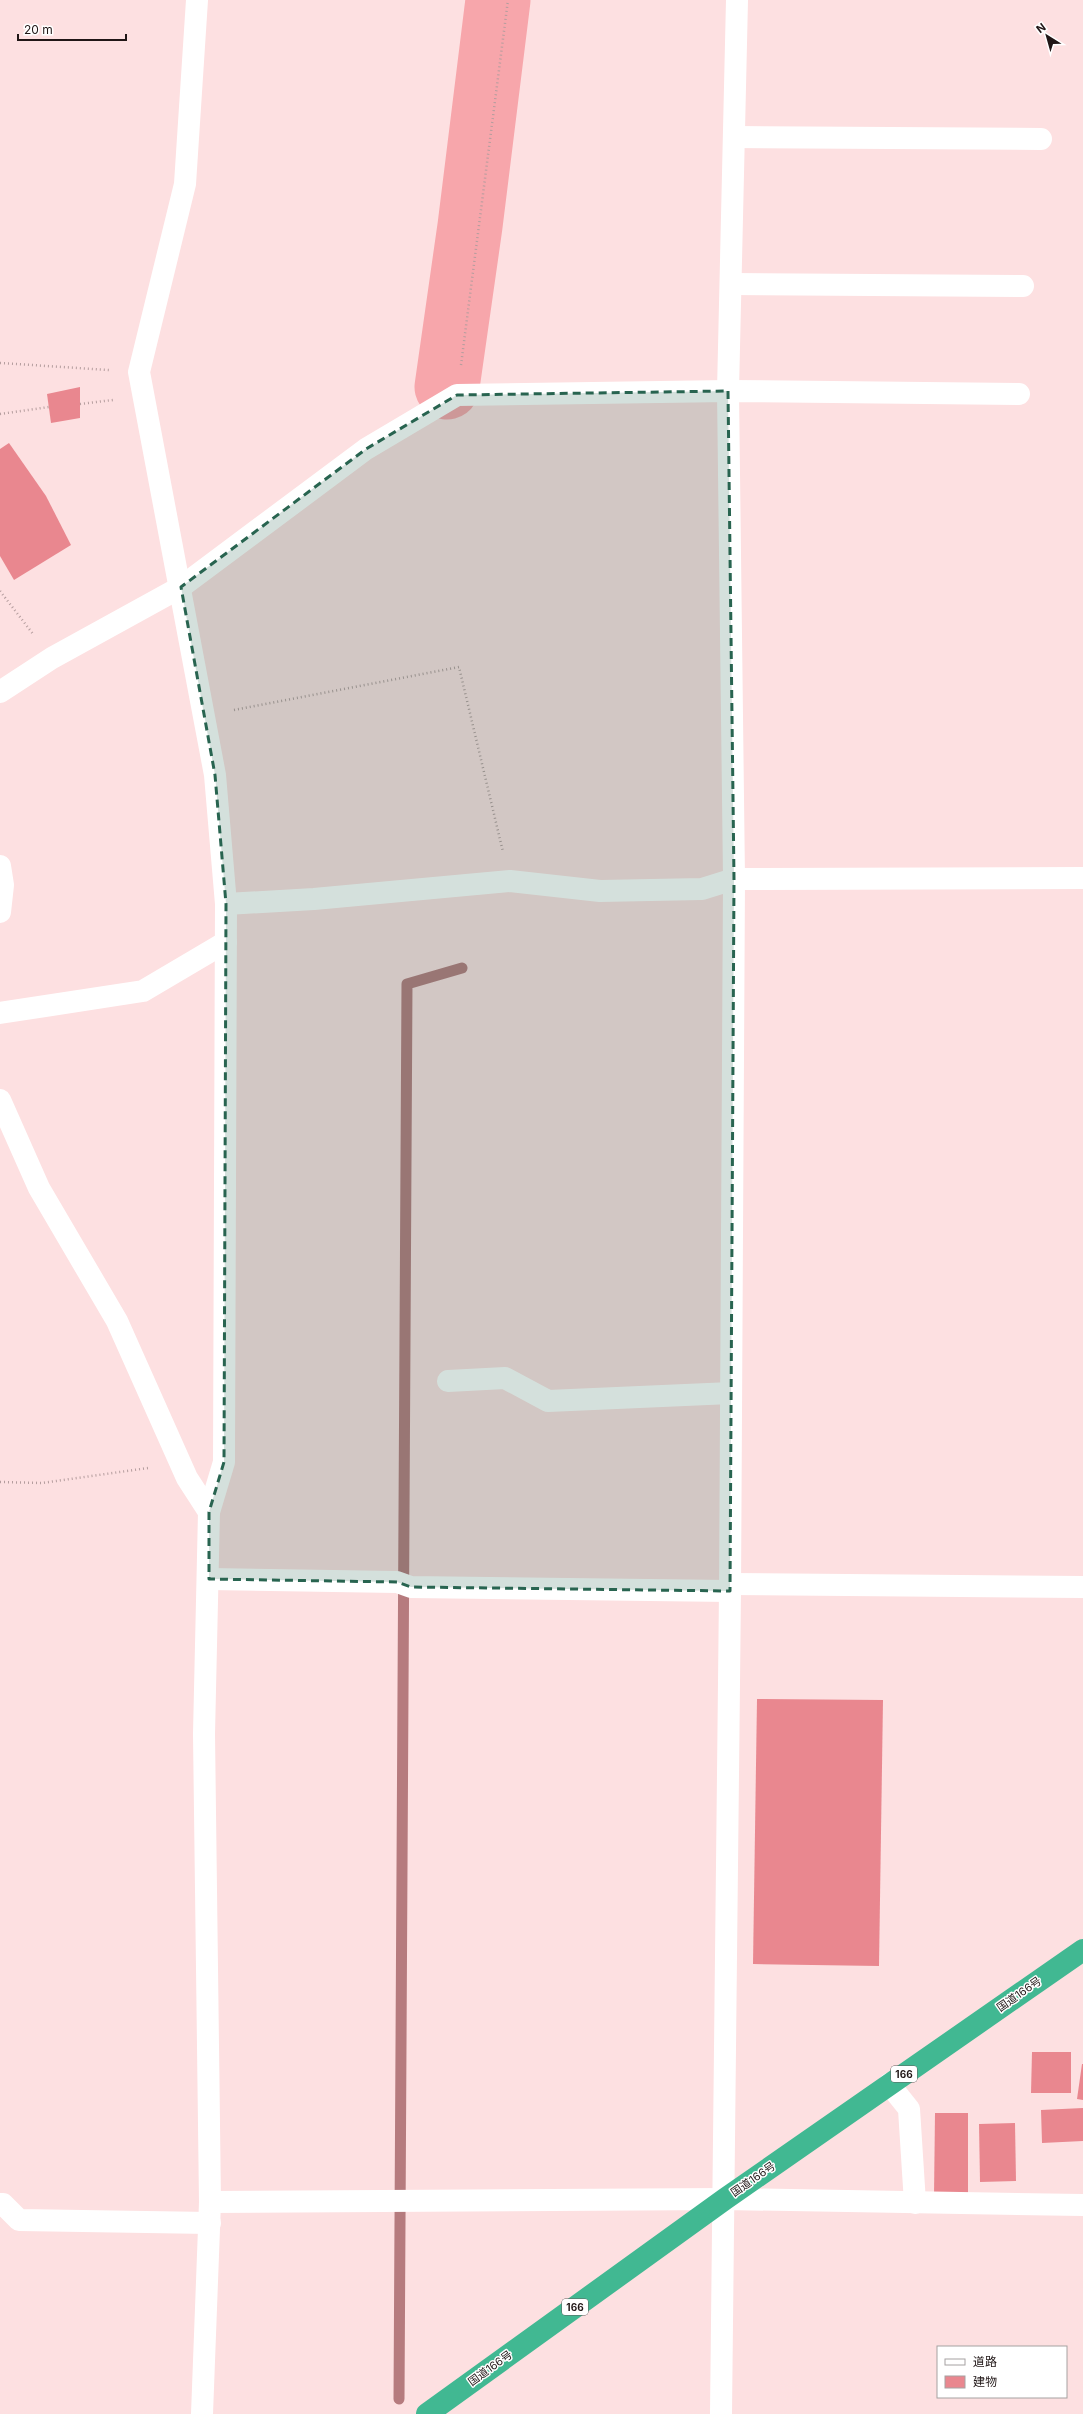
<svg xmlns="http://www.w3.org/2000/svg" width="1083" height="2414" viewBox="0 0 1083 2414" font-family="Inter,'Noto Sans JP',sans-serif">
  <rect width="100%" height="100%" fill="#fde0e1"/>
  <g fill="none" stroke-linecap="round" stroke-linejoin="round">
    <polyline stroke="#b67b7e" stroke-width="11" points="399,2399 407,984 462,968"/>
    <polyline stroke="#f7a6ab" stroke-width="65" points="447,387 470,226 498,0"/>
  </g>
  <g fill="#e9878f">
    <polygon points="80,387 80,418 51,423 47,394"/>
    <polygon points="9,443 46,496 71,545 14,580 0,556 0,449"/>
    <polygon points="757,1699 883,1700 879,1966 753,1964"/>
    <polygon points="1032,2052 1071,2052 1071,2093 1031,2093"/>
    <polygon points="1082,2064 1083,2064 1083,2100 1077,2099"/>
    <polygon points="1083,2108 1083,2141 1042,2143 1041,2110"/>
    <polygon points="935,2113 968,2113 968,2195 934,2195"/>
    <polygon points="1015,2123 1016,2181 980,2182 979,2124"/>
  </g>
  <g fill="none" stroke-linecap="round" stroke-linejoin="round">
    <g stroke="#b49d9e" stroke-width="2.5" stroke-dasharray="1 3" stroke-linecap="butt">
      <polyline points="0,363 109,370"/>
      <polyline points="461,365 508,0"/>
      <polyline points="80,404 113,400"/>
      <polyline points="0,414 49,407"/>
      <polyline points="0,591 33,634"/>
      <polyline points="234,710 459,667 503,852"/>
      <polyline points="0,1482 42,1483 148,1468"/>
    </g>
    <g stroke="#fff" stroke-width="22">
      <polyline points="197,0 185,184 139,372 215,775 226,904 224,1462 209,1512 204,1734 210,2202 202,2414"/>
      <polyline points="734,137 1041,139"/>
      <polyline points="731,284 1023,286"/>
      <polyline points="0,692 52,658 181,587 366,449 457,395 728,391 1019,394"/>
      <polyline points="0,866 3,885 0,912"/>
      <polyline points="226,904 314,899 510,881 600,891 702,889 734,879 1083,878"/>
      <polyline points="0,1013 143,991 226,942"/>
      <polyline points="0,1100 39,1188 117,1321 187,1478 209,1512"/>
      <polyline points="448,1381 505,1378 548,1401 731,1393"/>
      <polyline points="209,1579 397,1582 411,1587 730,1591"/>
      <polyline points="730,1584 1083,1587"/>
      <polyline points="889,2084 909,2109 915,2203"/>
      <polyline points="210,2202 725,2199 1083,2205"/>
      <polyline points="0,2204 3,2204 19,2220 210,2223"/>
      <polyline points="721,2414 730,1591 734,879 728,391 737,0"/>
    </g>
    <polyline stroke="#41b892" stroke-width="22" points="427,2414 725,2199 1083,1950"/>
  </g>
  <path fill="#286450" fill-opacity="0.2" stroke="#286450" stroke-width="3" stroke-dasharray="8 5" stroke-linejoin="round" d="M 728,391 L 734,879 L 730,1591 L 411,1587 L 397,1582 L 209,1579 L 209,1512 L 224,1462 L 226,904 L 215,775 L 181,587 L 366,449 L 457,395 Z"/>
  <g text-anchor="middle" stroke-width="3" stroke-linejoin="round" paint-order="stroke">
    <g fill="#fff" stroke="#635c5c" stroke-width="1">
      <rect x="891" y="2066" width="26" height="16" rx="3"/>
      <rect x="562" y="2299" width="26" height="16" rx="3"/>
    </g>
    <g font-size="10" font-weight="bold" fill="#201616">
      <text x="904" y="2078">166</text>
      <text x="575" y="2311">166</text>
    </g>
    <g font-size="11" fill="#201616" stroke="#fff">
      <text transform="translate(1019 1994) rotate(-35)" y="4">国道166号</text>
      <text transform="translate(753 2179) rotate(-35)" y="4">国道166号</text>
      <text transform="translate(490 2368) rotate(-36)" y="4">国道166号</text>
    </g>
  </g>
  <rect x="937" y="2346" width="130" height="52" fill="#ffffff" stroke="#a6a2a2"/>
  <rect x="945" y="2359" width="20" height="6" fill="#ffffff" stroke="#a6a2a2"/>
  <text x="973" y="2366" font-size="12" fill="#201616">道路</text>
  <rect x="945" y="2376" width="20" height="12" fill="#e9878f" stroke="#a6a2a2"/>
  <text x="973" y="2386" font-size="12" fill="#201616">建物</text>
  <g transform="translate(1047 36) rotate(323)" stroke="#ffffff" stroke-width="3" paint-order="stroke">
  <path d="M0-3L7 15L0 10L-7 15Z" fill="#201616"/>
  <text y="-6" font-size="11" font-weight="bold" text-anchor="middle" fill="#201616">N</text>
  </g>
  <path d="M18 34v6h108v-6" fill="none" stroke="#201616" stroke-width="2"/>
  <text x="24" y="34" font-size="12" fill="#201616" stroke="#ffffff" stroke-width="3" paint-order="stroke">20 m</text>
</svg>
